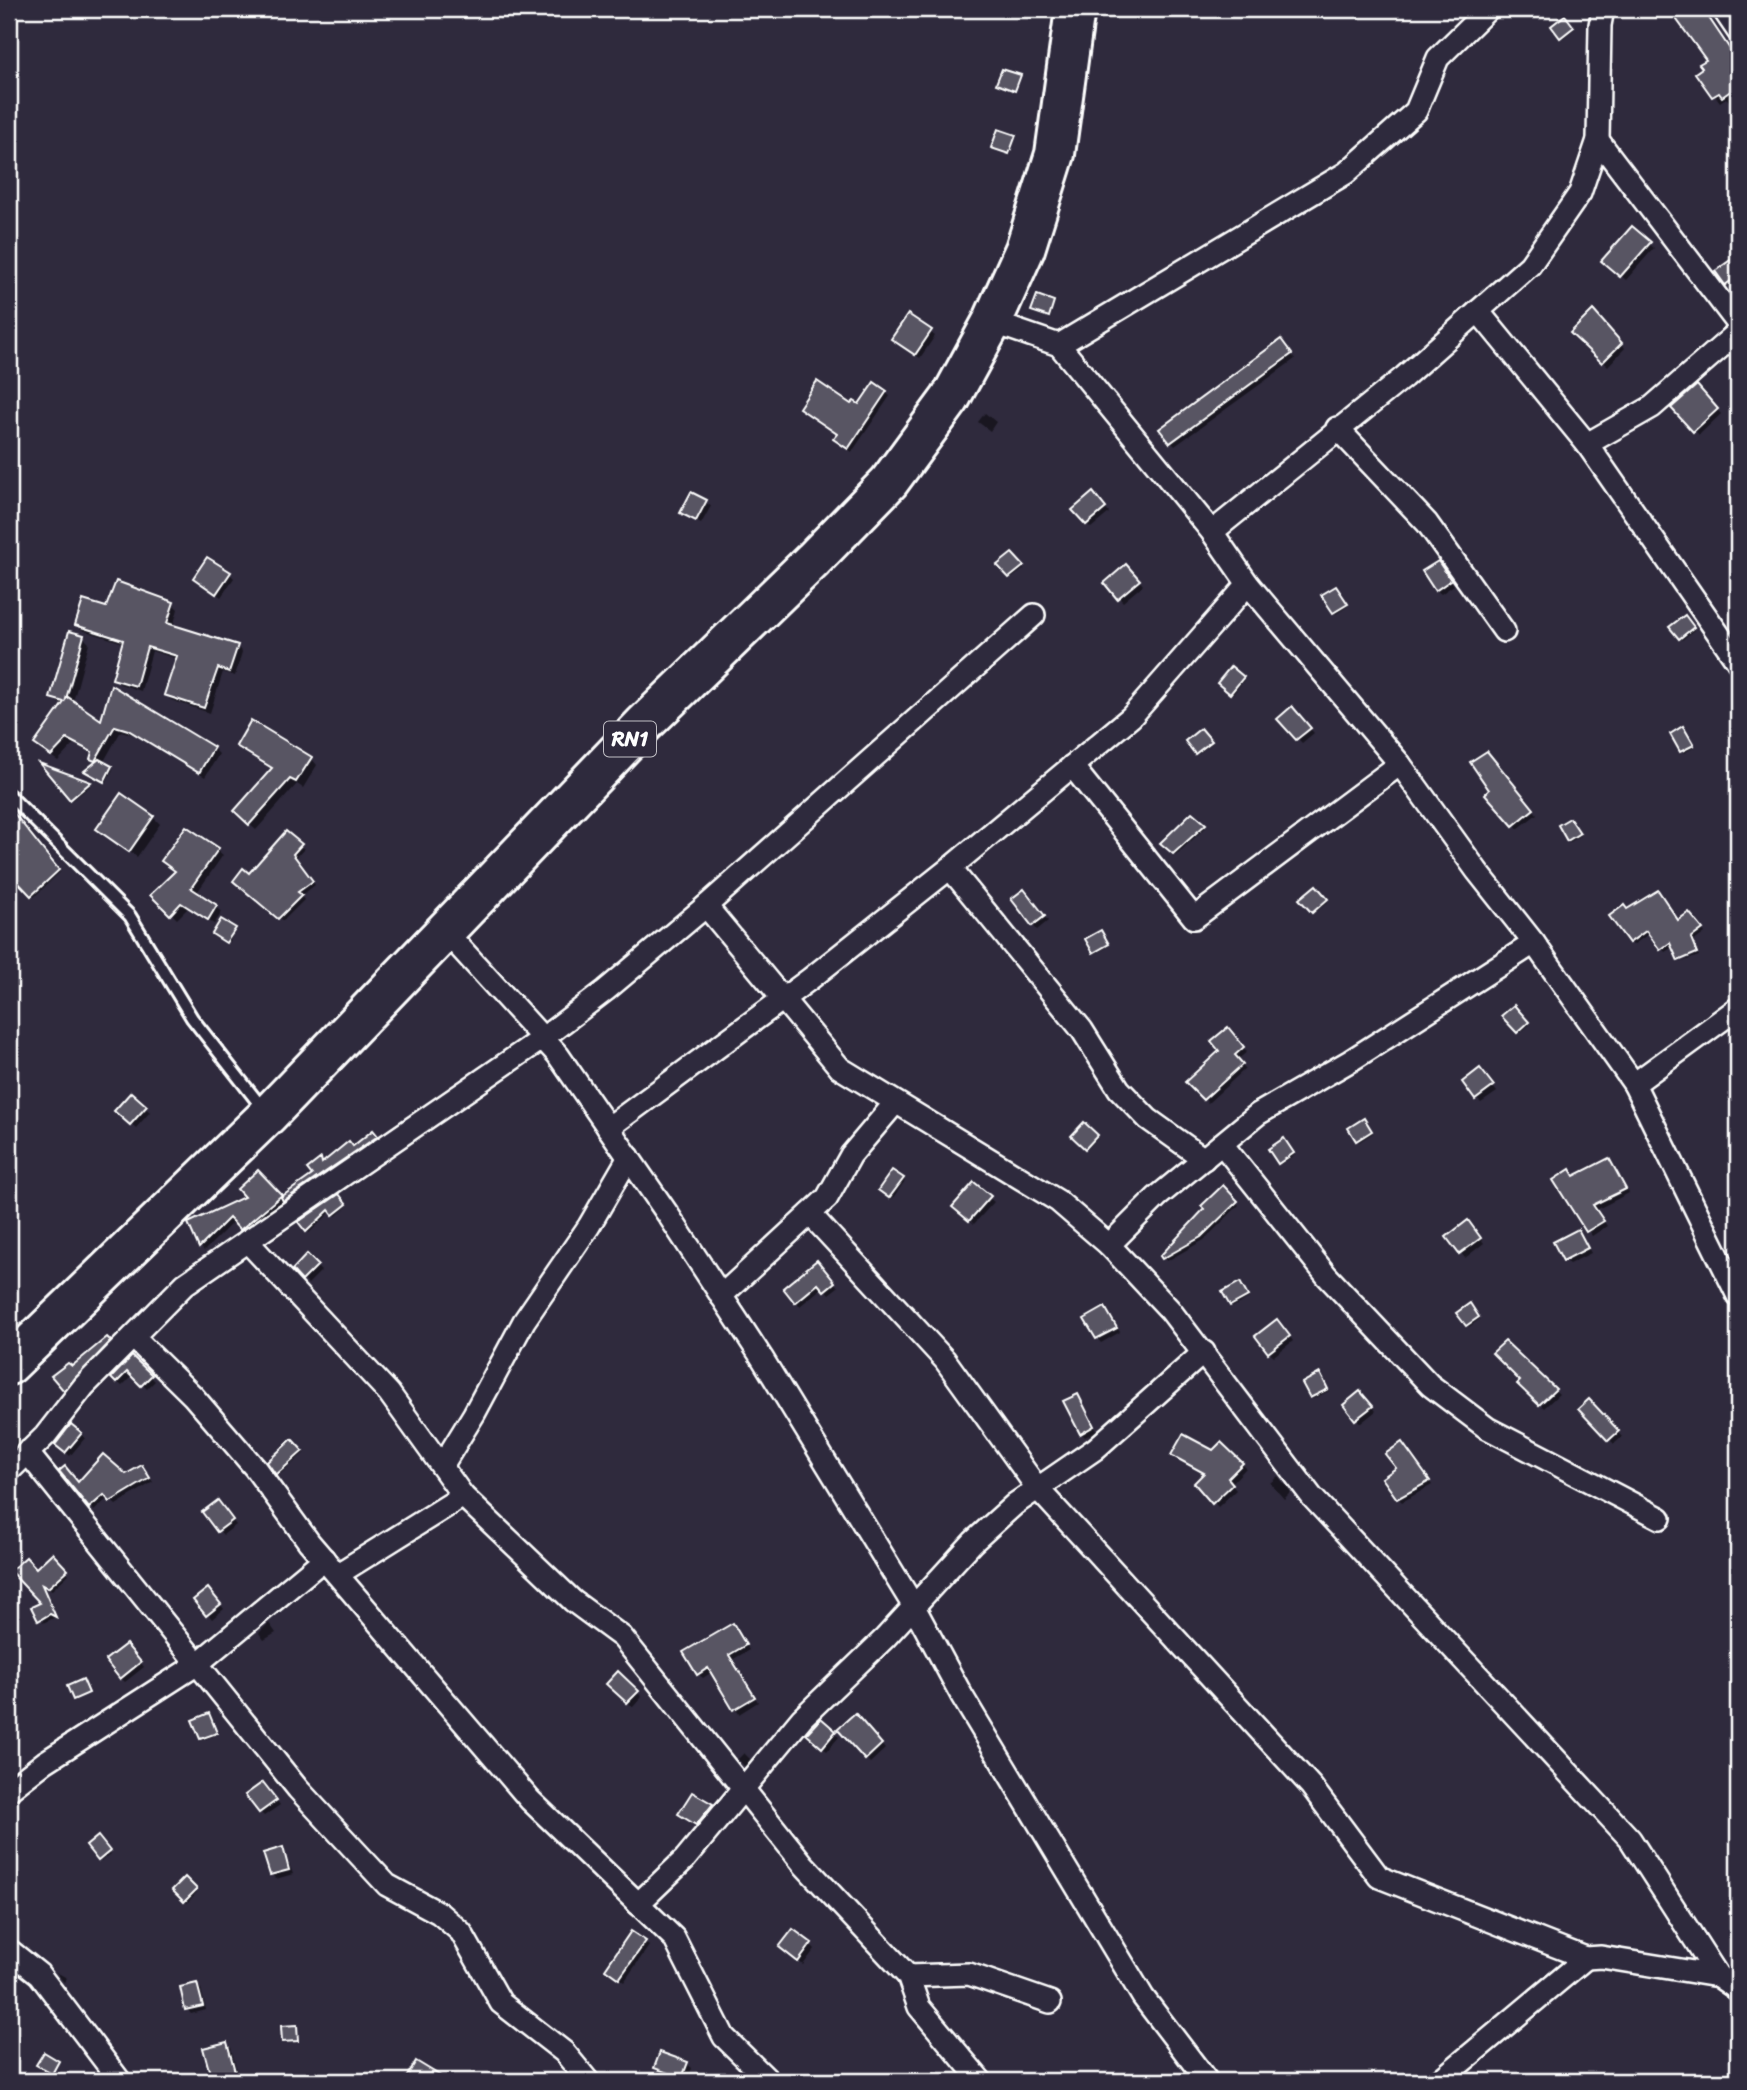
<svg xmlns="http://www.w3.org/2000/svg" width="1747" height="2090" font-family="Sriracha,sans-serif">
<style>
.shadow{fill:#0007}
.building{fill:#595564;stroke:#fff;stroke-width:2}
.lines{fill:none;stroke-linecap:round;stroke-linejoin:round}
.lane-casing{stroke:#fff;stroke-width:16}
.street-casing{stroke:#fff;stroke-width:26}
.highway-casing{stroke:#fff;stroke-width:44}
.lane{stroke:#2f2a3d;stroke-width:10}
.street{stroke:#2f2a3d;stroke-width:21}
.highway{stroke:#2f2a3d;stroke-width:38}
.labels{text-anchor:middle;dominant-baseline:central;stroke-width:5;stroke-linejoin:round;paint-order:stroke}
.shield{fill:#2f2a3d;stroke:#c1bfc5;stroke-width:2}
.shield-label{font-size:21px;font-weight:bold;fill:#fff}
</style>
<rect width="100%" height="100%" fill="#2f2a3d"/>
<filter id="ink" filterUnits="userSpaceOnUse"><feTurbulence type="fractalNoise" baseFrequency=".0143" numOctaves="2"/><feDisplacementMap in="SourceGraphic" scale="14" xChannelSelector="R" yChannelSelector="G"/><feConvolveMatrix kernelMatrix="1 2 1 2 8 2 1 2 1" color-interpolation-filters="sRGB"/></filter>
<g filter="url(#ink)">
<!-- shadow -->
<g class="shadow">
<polygon points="1680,9 1703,9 1738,61 1738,96 1730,102 1726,98 1720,102 1698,73 1708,60"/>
<polygon points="1565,17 1574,29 1563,38 1553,26"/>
<polygon points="1015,136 1010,155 993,148"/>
<polygon points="1649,244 1654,248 1626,280 1608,265"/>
<polygon points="1738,266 1738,282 1730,288 1717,271"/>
<polygon points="1054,302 1050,318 1033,311"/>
<polygon points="1593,312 1625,348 1608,366 1573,333"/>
<polygon points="908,316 935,336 920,358 898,343"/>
<polygon points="1285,346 1295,359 1175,446 1171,442"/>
<polygon points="874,384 890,396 852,452 839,443 839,435 852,407 859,406"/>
<polygon points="1697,388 1721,414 1699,435 1674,408"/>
<polygon points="985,413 996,422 990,431 978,422"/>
<polygon points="692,494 711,506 701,524 682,513"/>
<polygon points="1097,499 1109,513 1091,528 1087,524"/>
<polygon points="1012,555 1024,569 1012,578 1000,565"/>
<polygon points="1442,567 1454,585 1441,594 1436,590"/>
<polygon points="1131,571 1143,585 1123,602 1106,584"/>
<polygon points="230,574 234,578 221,597 195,578"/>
<polygon points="1338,589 1348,606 1336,614 1324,595"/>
<polygon points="173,604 178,609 173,627 237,647 242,652 235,676 223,672 210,713 171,700 166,695 178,659 152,651 141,691 120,684 114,678 124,643 82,630 77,624 107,609"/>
<polygon points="1684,618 1694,630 1682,640 1672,628"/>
<polygon points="83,637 89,643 73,702 102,723 112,688 213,748 219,754 205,777 135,735 121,731 103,763 113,769 106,782 88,772 96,763 92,759 93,754 74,744 58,761 42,750 64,706 52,698"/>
<polygon points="1231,669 1244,680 1233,694 1219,683"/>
<polygon points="1296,713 1314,733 1302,743 1279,719"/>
<polygon points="1201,730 1212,743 1198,754 1187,741"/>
<polygon points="1684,730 1694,747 1684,753 1672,734"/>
<polygon points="238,746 311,758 317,765 303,788 297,784 256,830 242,818 273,769"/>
<polygon points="1492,758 1537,814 1518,829 1491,790"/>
<polygon points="45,767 90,784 91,785 73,800"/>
<polygon points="9,811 30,832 60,872 34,897 13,877 9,881"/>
<polygon points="1192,814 1206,827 1176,855 1163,843"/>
<polygon points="153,817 160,824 137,857 99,829"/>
<polygon points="1572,822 1580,836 1570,842 1568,840"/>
<polygon points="286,833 304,849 295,859 315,885 301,896 304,900 283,921 239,884"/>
<polygon points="217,850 223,855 196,894 222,912 214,924 188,908 177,919 153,895 176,872 163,861"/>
<polygon points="1316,888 1328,902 1314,913 1302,899"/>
<polygon points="1658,892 1679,922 1693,917 1705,933 1693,942 1697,951 1679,959 1673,947 1665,952 1650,933 1633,945 1630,942 1627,911"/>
<polygon points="1028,896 1048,921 1037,930 1013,900"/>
<polygon points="235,929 229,943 216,935"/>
<polygon points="1102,933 1109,946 1096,953 1094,952"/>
<polygon points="1698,954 1699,956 1681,962"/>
<polygon points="9,1005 19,1028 9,1034"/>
<polygon points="1514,1007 1530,1024 1520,1033 1504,1016"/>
<polygon points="1232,1034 1247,1052 1237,1060 1245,1069 1208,1103 1188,1082 1221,1051"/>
<polygon points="1484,1075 1497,1092 1481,1103 1477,1099"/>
<polygon points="131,1095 150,1112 136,1128 117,1111"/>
<polygon points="1365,1122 1373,1133 1359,1142 1357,1140"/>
<polygon points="1084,1124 1098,1138 1087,1149 1073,1136"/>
<polygon points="373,1132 381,1140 289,1204 285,1200 246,1233 234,1221 204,1251 201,1247 190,1224 247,1198 258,1173 282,1198 314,1175 321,1160 324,1164 354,1148"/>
<polygon points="1287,1144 1295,1155 1281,1164 1279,1163"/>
<polygon points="1609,1160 1629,1193 1596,1210 1607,1226 1592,1236 1555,1181 1575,1178"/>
<polygon points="892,1172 905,1181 892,1199 880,1190"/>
<polygon points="974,1184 994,1202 974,1224 954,1206"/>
<polygon points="1222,1187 1239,1205 1204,1240 1167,1261 1162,1256"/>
<polygon points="339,1196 347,1206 336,1216 332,1211 309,1233 301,1222"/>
<polygon points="1472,1227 1484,1243 1465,1258 1448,1237"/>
<polygon points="1578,1231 1591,1253 1569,1264 1564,1260"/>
<polygon points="307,1257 321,1271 308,1284 294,1270"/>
<polygon points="821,1267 838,1287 829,1294 823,1287 800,1306 785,1289"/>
<polygon points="1241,1285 1249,1298 1233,1307 1224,1293"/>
<polygon points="1469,1306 1480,1319 1469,1327 1459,1313"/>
<polygon points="1105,1309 1120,1332 1101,1343 1097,1338"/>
<polygon points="1282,1326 1293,1341 1274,1356 1269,1352"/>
<polygon points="107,1339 112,1345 68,1392 54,1376 72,1368"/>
<polygon points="1505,1343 1559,1394 1544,1408 1519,1384 1522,1381"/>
<polygon points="132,1358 155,1381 147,1389 133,1375 122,1386 113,1378"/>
<polygon points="1322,1377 1329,1391 1313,1399 1311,1397"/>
<polygon points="1077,1396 1097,1431 1085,1437 1081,1433"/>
<polygon points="1365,1398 1376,1411 1361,1423 1356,1419"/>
<polygon points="1589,1402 1622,1437 1614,1444 1581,1409"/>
<polygon points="72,1426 85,1438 70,1456 57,1444"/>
<polygon points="9,1431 25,1446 9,1462"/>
<polygon points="292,1442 304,1453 279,1475 270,1463"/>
<polygon points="1405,1448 1432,1485 1402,1502 1398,1498 1398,1469"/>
<polygon points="1174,1455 1242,1464 1246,1468 1231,1484 1236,1490 1218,1507 1196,1483 1206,1474"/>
<polygon points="145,1471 153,1482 116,1505 108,1498 94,1511 78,1484"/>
<polygon points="1278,1476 1291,1492 1284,1499 1270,1483"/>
<polygon points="222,1507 236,1525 223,1535 204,1513"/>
<polygon points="52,1555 69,1574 52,1590 42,1585 56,1617 43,1623 36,1570"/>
<polygon points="212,1594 224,1609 212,1619 196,1600"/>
<polygon points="269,1623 276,1633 264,1640 259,1633"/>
<polygon points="737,1630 749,1650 732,1660 758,1702 739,1714 712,1672 703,1678 698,1674"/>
<polygon points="131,1650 144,1667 125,1682 121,1678"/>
<polygon points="9,1664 17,1672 9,1680"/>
<polygon points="618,1674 642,1697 633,1707 608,1684"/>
<polygon points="9,1708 16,1718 9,1724"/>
<polygon points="855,1716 885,1749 870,1763 839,1729"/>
<polygon points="210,1717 217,1734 203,1740 194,1721"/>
<polygon points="821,1721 839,1737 827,1751 813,1738"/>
<polygon points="744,1753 752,1761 746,1768 738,1759"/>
<polygon points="267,1788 280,1805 264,1816 260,1812"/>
<polygon points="692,1794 717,1810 702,1828 685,1818"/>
<polygon points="9,1822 19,1832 9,1844"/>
<polygon points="98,1838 111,1854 101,1861 88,1846"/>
<polygon points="283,1849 293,1874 276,1879 271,1874"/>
<polygon points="185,1880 197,1892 187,1903 174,1890"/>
<polygon points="645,1942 649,1946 624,1982 611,1973"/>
<polygon points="811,1945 815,1949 803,1965 786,1951"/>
<polygon points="56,1972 67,1978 64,1982 63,1981"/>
<polygon points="197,1985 201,1989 206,2010 191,2014 187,2009"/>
<polygon points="297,2027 299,2042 286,2043 284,2041"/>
<polygon points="226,2044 231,2048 239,2079 214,2081 205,2049"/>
<polygon points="687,2064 692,2068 687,2081 656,2067"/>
</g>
<!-- building -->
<g class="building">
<polygon points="1669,9 1703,9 1738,61 1738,86 1722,97 1719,93 1712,97 1695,73 1702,68 1699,64 1706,60"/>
<polygon points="1565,15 1574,27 1560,38 1551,26"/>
<polygon points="1002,69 1021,75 1015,91 996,84"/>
<polygon points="998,129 1016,135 1009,154 991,148"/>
<polygon points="1632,226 1651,242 1620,277 1601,261"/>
<polygon points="1732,259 1738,267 1738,276 1725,285 1715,271"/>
<polygon points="1037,295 1054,301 1049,317 1031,311"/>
<polygon points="1593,310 1622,343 1602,363 1570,333"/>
<polygon points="908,314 932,330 915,355 891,339"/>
<polygon points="1281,339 1292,354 1170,443 1159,429"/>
<polygon points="817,381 851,404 854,401 859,404 874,382 887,391 848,449 833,439 837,434 799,408"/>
<polygon points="1697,385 1718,409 1693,432 1671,408"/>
<polygon points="691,492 707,500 696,521 680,513"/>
<polygon points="1093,492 1106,508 1086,525 1072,510"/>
<polygon points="1012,553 1024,566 1009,578 997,565"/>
<polygon points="207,557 231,572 216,594 193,578"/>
<polygon points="1438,561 1451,580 1435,591 1422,571"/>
<polygon points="1126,564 1140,580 1117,599 1104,583"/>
<polygon points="116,581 174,602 167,623 238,645 229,672 218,668 204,708 164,695 177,656 147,647 136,686 112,679 123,640 75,625 83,600 106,607"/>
<polygon points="1336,586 1348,604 1333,613 1321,595"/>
<polygon points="1685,615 1694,627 1679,639 1669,627"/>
<polygon points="69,631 84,635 66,699 68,697 101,720 111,685 214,747 199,773 128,730 115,726 95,761 90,759 92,752 67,739 51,756 34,744 64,702 50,698"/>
<polygon points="1231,666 1244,677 1230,694 1217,683"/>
<polygon points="1292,706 1311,728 1296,740 1277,719"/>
<polygon points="251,720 312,757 296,782 290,779 249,825 234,811 272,768 236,746"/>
<polygon points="1683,726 1694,745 1680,752 1670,734"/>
<polygon points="1201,728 1212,741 1195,754 1185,741"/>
<polygon points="1487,751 1534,809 1513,826 1485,794 1489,790 1470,762"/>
<polygon points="99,759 112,766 104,782 84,771"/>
<polygon points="39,763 91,782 70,800"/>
<polygon points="121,793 154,816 129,852 96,829"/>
<polygon points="9,807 59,870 31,896 15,879 9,883 9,856 16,851 9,843"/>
<polygon points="1192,812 1206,824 1173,854 1160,843"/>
<polygon points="1570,818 1580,833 1567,841 1558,825"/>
<polygon points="186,826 219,848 191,888 217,905 208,920 181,903 170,915 150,895 175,871 161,861"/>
<polygon points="286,831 302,844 293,854 313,881 298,892 302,895 278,919 233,881 243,868 249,873"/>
<polygon points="1316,885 1328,899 1312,913 1299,899"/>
<polygon points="1024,889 1045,916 1032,926 1011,899"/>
<polygon points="1658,890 1678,920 1689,912 1703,929 1691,938 1697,953 1678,961 1670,943 1660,950 1646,931 1629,943 1609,916 1624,905 1627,909"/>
<polygon points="221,919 236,928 226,943 212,934"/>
<polygon points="1101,930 1109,944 1093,953 1085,939"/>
<polygon points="1514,1005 1529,1022 1517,1033 1501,1016"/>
<polygon points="1228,1027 1244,1047 1235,1055 1243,1064 1203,1100 1185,1082 1219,1051 1211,1041"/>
<polygon points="1480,1068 1494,1086 1475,1100 1462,1082"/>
<polygon points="131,1092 147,1106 130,1125 114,1111"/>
<polygon points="1364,1118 1372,1131 1356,1141 1348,1128"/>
<polygon points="1084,1122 1098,1135 1085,1149 1071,1136"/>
<polygon points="373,1130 378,1136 283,1201 281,1197 312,1175 307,1169 321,1158 322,1163 349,1141 353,1146"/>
<polygon points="1284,1138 1294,1153 1278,1164 1268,1149"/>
<polygon points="1609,1158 1626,1189 1593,1205 1604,1221 1586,1232 1553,1180 1570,1169 1574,1176"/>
<polygon points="258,1170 282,1195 240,1230 229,1218 199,1248 188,1223 244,1197 237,1189"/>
<polygon points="892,1170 904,1178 889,1198 878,1190"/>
<polygon points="974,1182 991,1196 969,1221 952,1207"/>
<polygon points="1223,1185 1238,1201 1201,1237 1162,1259 1160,1256 1204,1209 1201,1206"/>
<polygon points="339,1194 347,1204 333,1215 329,1210 306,1232 298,1222"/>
<polygon points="1468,1220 1481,1238 1459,1254 1446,1237"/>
<polygon points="1578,1229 1588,1248 1563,1261 1553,1242"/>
<polygon points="307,1254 318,1265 302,1281 292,1270"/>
<polygon points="817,1260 835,1282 824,1291 818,1284 795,1303 783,1288"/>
<polygon points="1240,1282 1248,1296 1230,1306 1222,1292"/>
<polygon points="1470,1303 1479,1317 1466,1326 1456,1313"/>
<polygon points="1105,1307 1117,1328 1096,1339 1084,1319"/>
<polygon points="1277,1319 1290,1336 1268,1353 1255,1336"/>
<polygon points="107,1337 111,1341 64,1391 51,1376 68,1363 72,1366"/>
<polygon points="1505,1341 1556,1389 1539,1405 1517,1384 1520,1381 1492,1353"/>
<polygon points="132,1356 152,1375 141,1386 127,1372 116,1383 111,1378"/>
<polygon points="1320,1373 1328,1389 1310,1398 1302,1383"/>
<polygon points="1360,1391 1373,1406 1355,1420 1343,1405"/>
<polygon points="1078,1394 1094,1426 1080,1434 1063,1401"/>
<polygon points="1589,1399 1619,1431 1608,1441 1578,1409"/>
<polygon points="71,1424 82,1433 65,1453 55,1445"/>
<polygon points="1183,1434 1213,1450 1221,1442 1243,1463 1228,1478 1233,1484 1212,1504 1194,1483 1204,1473 1171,1455"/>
<polygon points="292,1439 303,1451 276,1475 267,1462"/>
<polygon points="1402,1442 1430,1481 1397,1499 1382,1478 1396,1468 1385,1454"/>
<polygon points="103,1454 126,1474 142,1465 150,1478 110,1502 104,1495 89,1508 59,1471 65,1466 78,1482"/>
<polygon points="218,1500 233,1520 217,1532 202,1512"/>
<polygon points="52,1553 68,1570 48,1588 42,1585 56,1617 50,1614 38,1621 31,1607 40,1603 10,1571 26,1557 36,1568"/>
<polygon points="208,1588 221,1604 206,1616 193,1600"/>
<polygon points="733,1623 746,1645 729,1655 755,1697 733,1710 708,1668 697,1675 683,1652"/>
<polygon points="126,1644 141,1662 120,1679 105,1660"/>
<polygon points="618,1671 639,1691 627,1703 606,1684"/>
<polygon points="83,1679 89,1693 73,1700 67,1686"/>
<polygon points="209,1713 217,1733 200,1739 192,1720"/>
<polygon points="855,1713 882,1744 865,1760 837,1729"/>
<polygon points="821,1718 836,1731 822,1748 806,1734"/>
<polygon points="263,1782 277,1800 259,1813 245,1795"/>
<polygon points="692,1792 713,1804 696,1825 678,1814"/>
<polygon points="98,1836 110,1851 98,1861 86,1846"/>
<polygon points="283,1847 289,1870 270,1875 263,1853"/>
<polygon points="185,1877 197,1889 184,1902 172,1890"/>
<polygon points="793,1929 812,1943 798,1962 779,1947"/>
<polygon points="631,1931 646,1941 619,1979 605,1969"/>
<polygon points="197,1983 203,2006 185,2010 180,1987"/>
<polygon points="297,2025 298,2041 282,2042 281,2026"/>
<polygon points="227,2042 236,2075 212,2081 203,2048"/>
<polygon points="44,2052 59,2061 52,2074 36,2065"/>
<polygon points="660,2052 688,2062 682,2078 654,2068"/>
<polygon points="416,2061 449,2081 404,2081"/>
</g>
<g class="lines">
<defs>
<polyline id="lane" points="9,795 130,916 192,1018 264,1110"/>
<g id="street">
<polyline points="1723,9 1738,31"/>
<polyline points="1598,140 1738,324"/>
<polyline points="1478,311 1587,444 1738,662"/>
<polyline points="992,322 1059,345 1212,532 1248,584 1400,764 1477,871 1534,943 1634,1084 1738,1296"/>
<polyline points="1059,345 1346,173 1416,111 1438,58 1488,9"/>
<polyline points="1337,428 1427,523 1504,631"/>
<polyline points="1587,444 1652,407 1738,332"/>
<polyline points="1212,532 1404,377 1530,265 1580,193 1598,140 1600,25 1603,9"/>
<polyline points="1072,766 1194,918 1400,764"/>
<polyline points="950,868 1082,1030 1119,1089 1148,1119 1204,1159"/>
<polyline points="706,906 840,1068 1058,1201 1109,1245 1170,1310 1312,1497 1630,1839 1718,1976"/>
<polyline points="445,931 558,1055 669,1216 762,1358 913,1605 962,1696 1143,1997 1207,2081"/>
<polyline points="1634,1084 1738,1008"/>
<polyline points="608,1128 810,979 950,868 1131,717 1248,584"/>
<polyline points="1222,1144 1327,1276 1430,1385 1487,1428 1660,1518"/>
<polyline points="810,1214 945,1360 1038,1489 1311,1786 1379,1877 1586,1958 1601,1957 1718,1976 1738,1990"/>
<polyline points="247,1241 389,1393 463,1496 573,1601 622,1637 804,1865 908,1976 919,2007 981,2081"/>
<polyline points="1109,1245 1157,1197 1258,1114 1350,1061 1534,943"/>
<polyline points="721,1296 827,1198 851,1155 895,1103"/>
<polyline points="133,1337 193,1396 255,1468 309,1542 530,1800 674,1938 724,2037 769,2081"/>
<polyline points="27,1452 298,1789 387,1885 439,1913 461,1932 501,2003 564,2052 588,2081"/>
<polyline points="442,1466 474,1414 524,1321 589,1226 629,1157"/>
<polyline points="9,1471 45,1436 84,1386 185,1284 543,1038 606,990 706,906 1034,615"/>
<polyline points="338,1574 463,1496"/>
<polyline points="9,1790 45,1762 196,1665 324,1559"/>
<polyline points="638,1904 685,1859 802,1718 885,1638 973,1542 1015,1504 1095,1449 1204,1352"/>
<polyline points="9,1950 39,1974 120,2081"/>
<polyline points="908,1976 969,1974 1050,2002"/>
<polyline points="1439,2081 1586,1958"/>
</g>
<polyline id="highway" points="9,1365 268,1115 644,724 813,560 889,482 950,399 992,322 1025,249 1055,154 1075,9"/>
</defs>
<!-- lane casing -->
<use href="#lane" class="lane-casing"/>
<!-- street casing -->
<use href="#street" class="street-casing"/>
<!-- highway casing -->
<use href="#highway" class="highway-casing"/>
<!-- lane -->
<use href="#lane" class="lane"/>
<!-- street -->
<use href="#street" class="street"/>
<!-- highway -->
<use href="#highway" class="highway"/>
</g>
</g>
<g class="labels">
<!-- shield labels -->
<rect class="shield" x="604" y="721.5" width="52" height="35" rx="5"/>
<g class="shield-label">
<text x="630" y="739">RN1</text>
</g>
</g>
<!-- margin -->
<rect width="1747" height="2090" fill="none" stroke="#2f2a3d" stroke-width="35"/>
<rect x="18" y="18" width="1712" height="2055" fill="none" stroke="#fff" stroke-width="2.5" filter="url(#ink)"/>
</svg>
